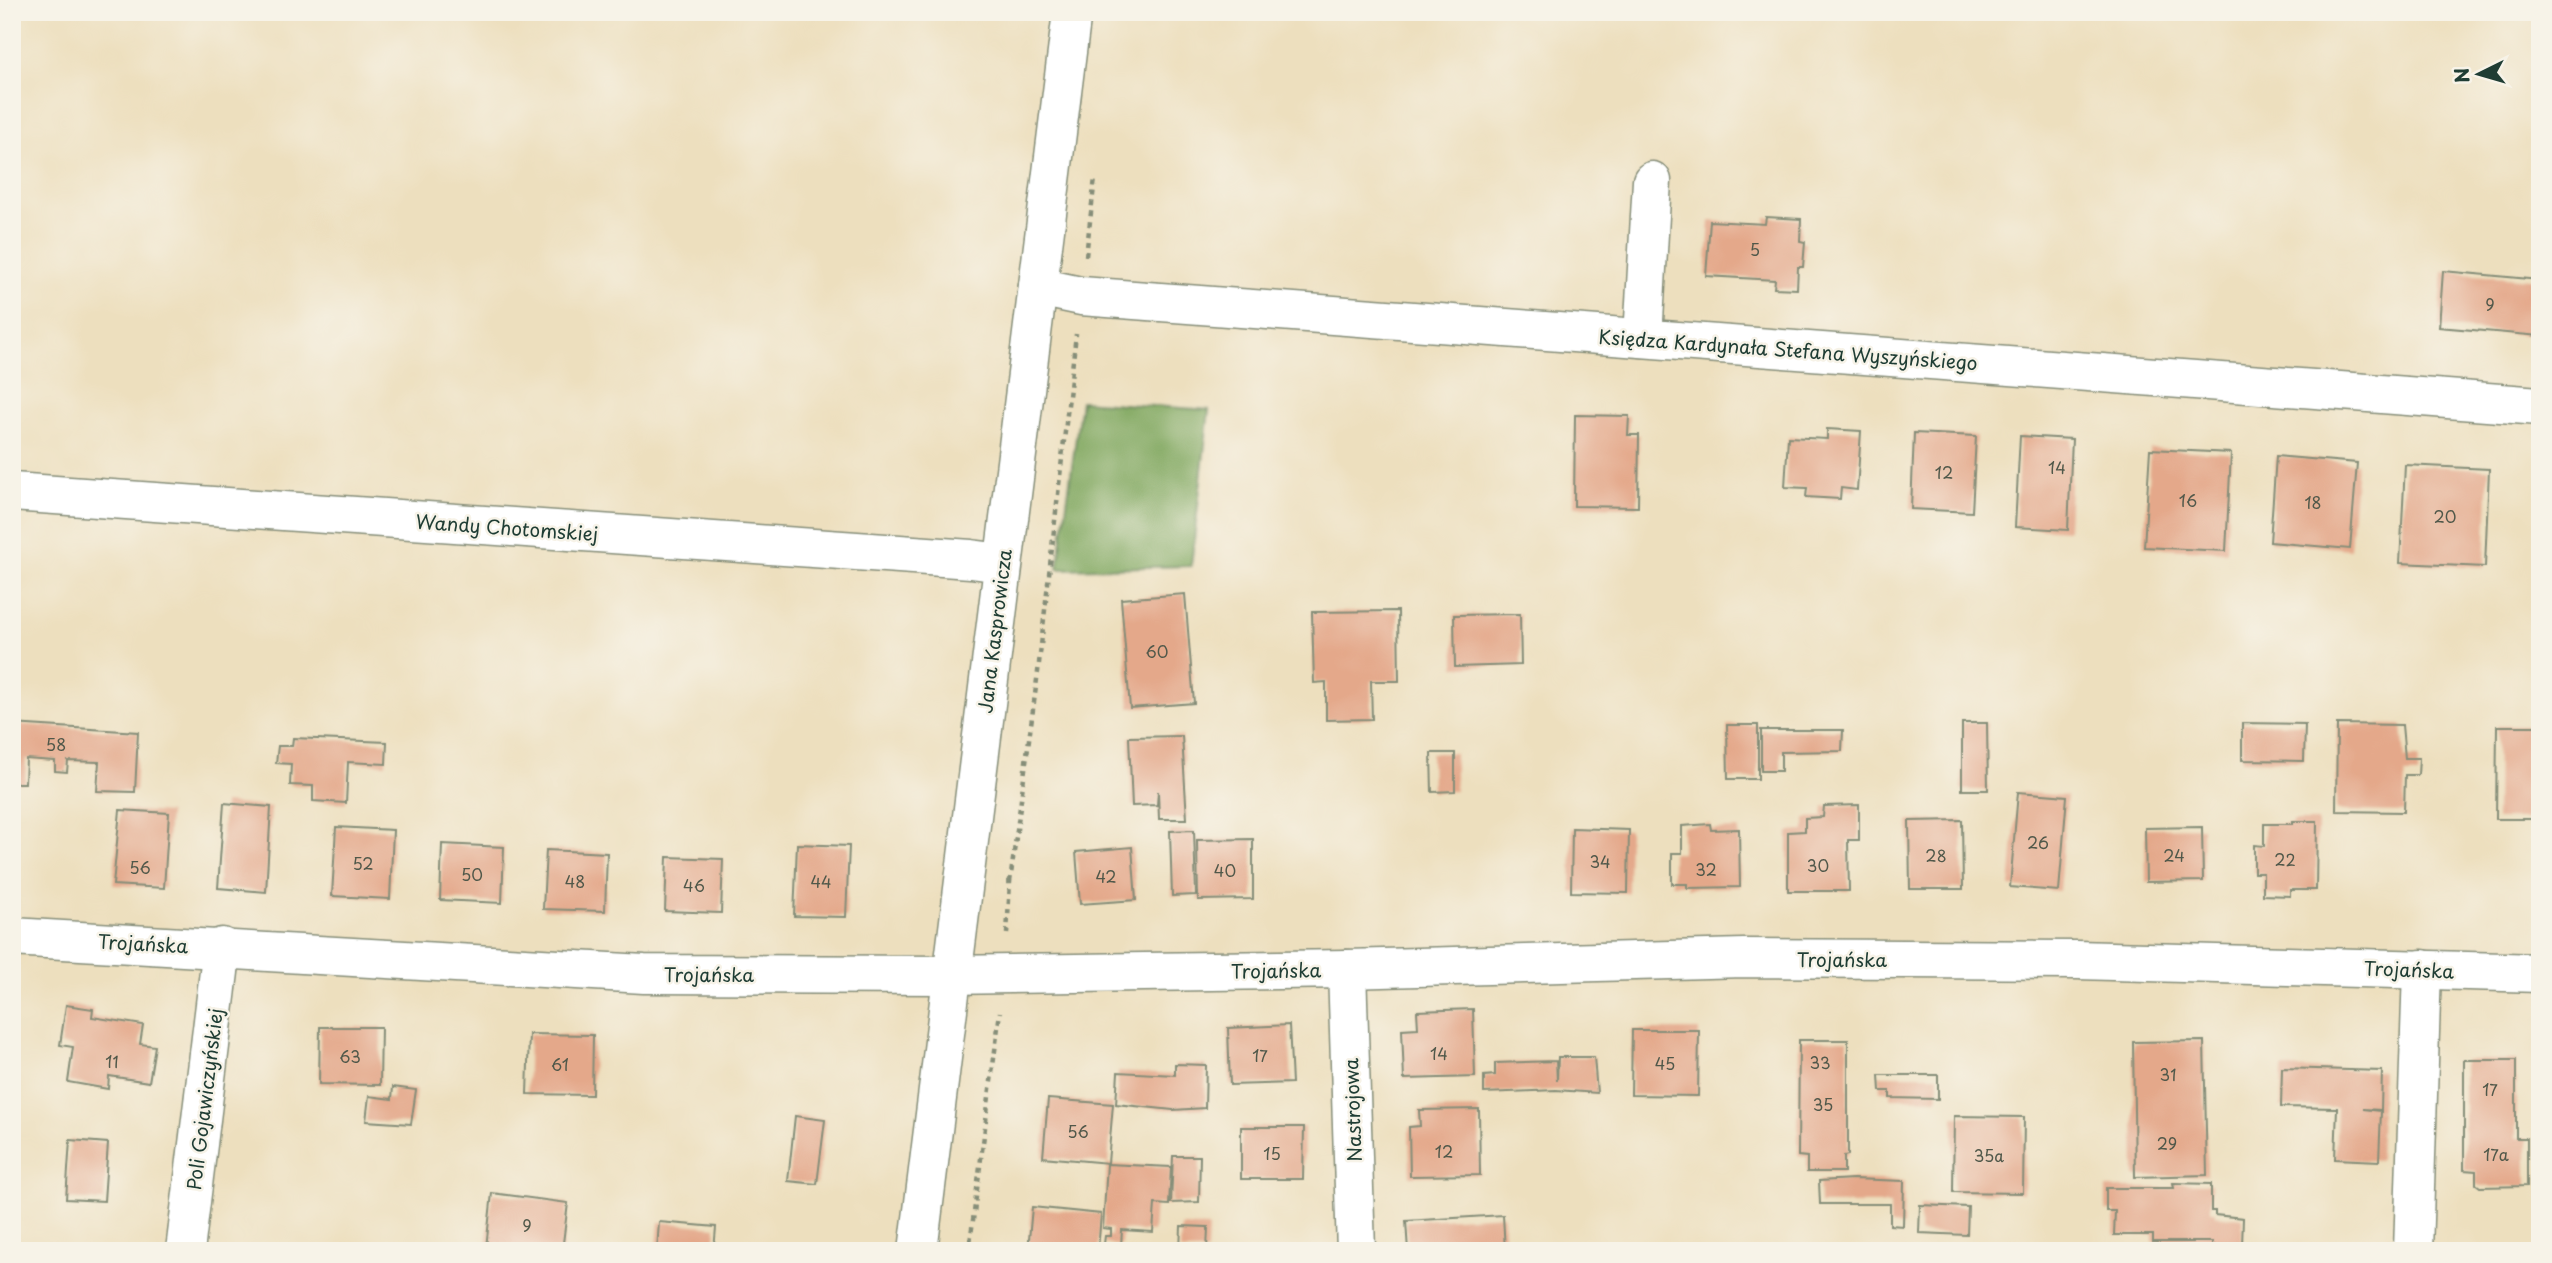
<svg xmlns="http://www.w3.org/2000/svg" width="2552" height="1263" font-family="'Playpen Sans',sans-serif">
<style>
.forest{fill:#80a75e;stroke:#507249;stroke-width:2}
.building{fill:#e4a88a}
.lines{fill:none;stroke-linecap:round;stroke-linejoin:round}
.minor-casing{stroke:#868e79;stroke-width:41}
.path{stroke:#868e79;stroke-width:4.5;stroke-dasharray:5 5;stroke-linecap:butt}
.minor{stroke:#fff;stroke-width:38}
.labels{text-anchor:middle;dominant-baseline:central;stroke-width:5;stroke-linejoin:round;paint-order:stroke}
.number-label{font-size:16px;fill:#50584a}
.street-label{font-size:19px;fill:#1f3d34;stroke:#f7f3e8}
</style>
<rect width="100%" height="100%" fill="#f7f3e8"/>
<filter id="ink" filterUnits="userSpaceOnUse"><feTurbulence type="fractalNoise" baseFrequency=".0143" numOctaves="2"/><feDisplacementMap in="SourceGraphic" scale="14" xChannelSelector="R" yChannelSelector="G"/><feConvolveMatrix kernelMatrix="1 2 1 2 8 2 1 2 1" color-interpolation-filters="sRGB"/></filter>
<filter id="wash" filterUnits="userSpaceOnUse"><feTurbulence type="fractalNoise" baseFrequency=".00686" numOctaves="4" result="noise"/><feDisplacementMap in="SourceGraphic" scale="28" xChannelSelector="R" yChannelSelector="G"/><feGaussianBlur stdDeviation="1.57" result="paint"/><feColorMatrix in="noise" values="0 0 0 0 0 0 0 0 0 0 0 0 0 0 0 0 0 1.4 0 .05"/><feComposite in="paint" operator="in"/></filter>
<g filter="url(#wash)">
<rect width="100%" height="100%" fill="#eddfbe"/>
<!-- forest -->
<polygon class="forest" points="1081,401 1209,410 1191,566 1058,569"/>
<g id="blocks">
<!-- building -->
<g class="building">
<polygon points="1766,217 1801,219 1800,241 1805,242 1803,267 1798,267 1797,289 1774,288 1775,280 1706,276 1710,221 1765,224"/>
<polygon points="2443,271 2540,280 2540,336 2439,327"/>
<polygon points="1575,415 1629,416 1628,435 1639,435 1638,507 1574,506"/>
<polygon points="1827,429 1861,431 1857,490 1841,488 1840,499 1806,497 1807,488 1785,487 1788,437 1827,439"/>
<polygon points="1914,433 1976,436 1972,512 1911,509"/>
<polygon points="2020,436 2072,439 2068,530 2015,527"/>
<polygon points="2150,449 2231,453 2226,551 2144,547"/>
<polygon points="2276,456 2357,463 2350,549 2270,542"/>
<polygon points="2405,465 2489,469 2485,567 2400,563"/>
<polygon points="2538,495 2540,496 2540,531 2535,531"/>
<polygon points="1185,594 1194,703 1130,708 1121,599"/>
<polygon points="1398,611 1399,681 1371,681 1372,719 1326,720 1326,682 1314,683 1312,612"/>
<polygon points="1520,614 1521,665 1455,667 1454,615"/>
<polygon points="1962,723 1987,723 1988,790 1962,790"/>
<polygon points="2242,723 2305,724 2304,761 2242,760"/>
<polygon points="12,724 138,732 135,792 97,791 99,762 68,761 67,772 55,771 55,761 26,759 25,783 12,783"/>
<polygon points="2337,724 2402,725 2405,758 2419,758 2418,775 2405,775 2404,812 2336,811"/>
<polygon points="1727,725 1758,725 1758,779 1728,779"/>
<polygon points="2497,726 2540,726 2539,819 2496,819"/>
<polygon points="1761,730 1843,730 1842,751 1781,752 1781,771 1761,771"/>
<polygon points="1182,736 1187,819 1159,819 1158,791 1157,805 1132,806 1129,737"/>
<polygon points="293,738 387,742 386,764 348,762 346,803 313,801 313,786 290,785 291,764 276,763 278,746 292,746"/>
<polygon points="1431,753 1455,753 1455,791 1432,792"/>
<polygon points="2018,792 2067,796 2059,891 2010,887"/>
<polygon points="224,803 271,807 266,892 218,888"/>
<polygon points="1859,805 1859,840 1848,840 1849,891 1788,891 1788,832 1805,831 1805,818 1823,817 1824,806"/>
<polygon points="120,810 169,813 164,888 113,885"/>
<polygon points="1962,820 1963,889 1910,889 1909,821"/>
<polygon points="2292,821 2317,821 2316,890 2290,890 2290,896 2263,895 2263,873 2254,873 2254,845 2264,846 2264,824 2292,824"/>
<polygon points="1710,824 1711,830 1739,829 1740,887 1687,888 1687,884 1672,884 1672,853 1682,853 1682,826"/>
<polygon points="336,827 393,830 390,899 332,896"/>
<polygon points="2202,827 2203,881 2146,882 2145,828"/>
<polygon points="1572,828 1629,830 1628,893 1571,892"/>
<polygon points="1194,830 1196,895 1172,896 1170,831"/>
<polygon points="1253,839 1253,899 1198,900 1197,840"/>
<polygon points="442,844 504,847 502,903 440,900"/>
<polygon points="797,844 849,846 846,917 794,916"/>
<polygon points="1132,847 1136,900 1080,904 1076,852"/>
<polygon points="546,850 607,853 605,911 543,909"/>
<polygon points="667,857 723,859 721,913 665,911"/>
<polygon points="66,1005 93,1009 92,1017 143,1025 140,1044 155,1046 149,1082 109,1076 108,1089 68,1082 73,1047 60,1045"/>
<polygon points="1473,1009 1475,1077 1404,1079 1402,1029 1418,1028 1417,1011"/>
<polygon points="1289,1025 1292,1083 1230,1085 1228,1028"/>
<polygon points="320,1027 381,1027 380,1085 319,1084"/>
<polygon points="1632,1030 1699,1030 1698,1096 1631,1095"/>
<polygon points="529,1034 593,1035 592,1095 527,1094"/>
<polygon points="1799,1040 1848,1040 1848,1155 1844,1156 1844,1172 1807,1172 1807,1157 1798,1156"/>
<polygon points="2204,1041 2207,1175 2135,1177 2133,1042"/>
<polygon points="1558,1057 1594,1057 1597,1093 1556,1090 1484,1093 1484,1076 1495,1075 1495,1063 1556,1061 1557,1081"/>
<polygon points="2464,1060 2516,1060 2516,1138 2527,1138 2527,1186 2480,1187 2476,1184 2476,1171 2464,1170"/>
<polygon points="1175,1064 1206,1065 1205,1108 1173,1110 1116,1104 1118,1072 1175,1075"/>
<polygon points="2282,1068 2382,1071 2381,1110 2363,1109 2381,1111 2379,1161 2335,1159 2337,1108 2281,1107"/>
<polygon points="1879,1075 1938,1075 1938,1099 1890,1098 1890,1091 1880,1091"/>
<polygon points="393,1087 416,1090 411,1124 366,1121 369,1096 392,1099"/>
<polygon points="1048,1099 1113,1104 1108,1163 1043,1157"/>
<polygon points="1479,1109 1480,1175 1410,1176 1409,1127 1420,1126 1419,1110"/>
<polygon points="795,1116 825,1120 817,1184 788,1181"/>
<polygon points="1954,1116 2024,1117 2023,1193 1953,1192"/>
<polygon points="1241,1127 1304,1127 1303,1179 1241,1179"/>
<polygon points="70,1140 108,1143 104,1201 66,1199"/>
<polygon points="1173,1156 1200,1156 1199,1202 1171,1203"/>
<polygon points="1107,1164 1171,1167 1169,1205 1155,1204 1153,1232 1122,1230 1121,1246 1104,1244 1105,1236 1111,1236 1111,1229 1103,1228"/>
<polygon points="1853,1179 1904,1181 1903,1226 1890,1225 1890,1204 1820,1204 1819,1181"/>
<polygon points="2173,1183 2211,1184 2211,1211 2215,1211 2215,1215 2243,1218 2242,1246 2212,1246 2212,1242 2153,1242 2153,1235 2114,1235 2115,1211 2106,1211 2106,1188 2174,1188"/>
<polygon points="492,1193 568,1203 562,1251 510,1251 486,1248"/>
<polygon points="1920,1205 1968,1207 1967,1235 1919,1233"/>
<polygon points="1032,1207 1101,1214 1098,1251 1028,1251"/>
<polygon points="1503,1215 1505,1251 1408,1251 1406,1221"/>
<polygon points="659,1222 716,1227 714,1251 657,1251"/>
<polygon points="1181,1226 1208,1227 1207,1251 1180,1251"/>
<polygon points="46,1244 80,1249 80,1251 45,1251"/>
<rect x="1968" y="1244" width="31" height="7"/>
</g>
</g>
</g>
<g filter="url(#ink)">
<use href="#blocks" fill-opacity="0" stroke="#868e79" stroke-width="2"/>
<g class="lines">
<defs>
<g id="minor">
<polyline points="1038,287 1081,296 2540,406"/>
<polyline points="1643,338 1652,181"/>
<polyline points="12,492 971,559 1002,563"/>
<polyline points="12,937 644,974 950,975 1347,969 1744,958 2077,960 2540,973"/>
<polyline points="1347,969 1356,1251"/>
<polyline points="185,1251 222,947"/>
<polyline points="918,1251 1072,12"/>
<polyline points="2413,1251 2422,969"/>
</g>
</defs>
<!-- minor casing -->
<use href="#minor" class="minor-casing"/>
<!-- path -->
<g class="path">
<polyline points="1086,256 1095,178"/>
<polyline points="1010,882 1038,672 1076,334"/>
<polyline points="1007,934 1010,882 1007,882"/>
<polyline points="969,1251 1000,1012"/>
</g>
<!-- minor -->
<use href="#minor" class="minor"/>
</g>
</g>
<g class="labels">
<!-- number labels -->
<g class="number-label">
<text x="1755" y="249">5</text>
<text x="2490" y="304">9</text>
<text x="2057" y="467">14</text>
<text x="1944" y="472">12</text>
<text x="2188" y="500">16</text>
<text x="2313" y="502">18</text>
<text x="2445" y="516">20</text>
<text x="1157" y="651">60</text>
<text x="56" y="744">58</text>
<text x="2038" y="842">26</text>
<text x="1936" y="855">28</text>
<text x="2174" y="855">24</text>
<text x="2285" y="859">22</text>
<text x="1600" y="861">34</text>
<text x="363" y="863">52</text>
<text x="1818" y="865">30</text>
<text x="140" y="867">56</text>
<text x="1706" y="869">32</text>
<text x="1225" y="870">40</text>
<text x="472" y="874">50</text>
<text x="1106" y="876">42</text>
<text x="575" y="881">48</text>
<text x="821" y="881">44</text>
<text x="694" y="885">46</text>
<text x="1439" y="1053">14</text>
<text x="1260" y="1055">17</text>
<text x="350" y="1056">63</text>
<text x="112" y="1061">11</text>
<text x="1820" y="1062">33</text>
<text x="1665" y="1063">45</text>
<text x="560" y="1064">61</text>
<text x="2168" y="1074">31</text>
<text x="2490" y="1089">17</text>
<text x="1823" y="1104">35</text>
<text x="1078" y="1131">56</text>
<text x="2167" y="1143">29</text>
<text x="1444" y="1151">12</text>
<text x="1272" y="1153">15</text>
<text x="2496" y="1154">17a</text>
<text x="1989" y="1155">35a</text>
<text x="527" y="1225">9</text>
</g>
<!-- street labels -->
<g class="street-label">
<text transform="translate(1788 349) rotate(4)">Księdza Kardynała Stefana Wyszyńskiego</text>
<text transform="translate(507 527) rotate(4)">Wandy Chotomskiej</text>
<text transform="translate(994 631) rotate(-83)">Jana Kasprowicza</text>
<text transform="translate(143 943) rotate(3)">Trojańska</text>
<text x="1842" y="959">Trojańska</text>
<text transform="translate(2409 969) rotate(2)">Trojańska</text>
<text transform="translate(1276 970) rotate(-1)">Trojańska</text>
<text x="709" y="974">Trojańska</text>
<text transform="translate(204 1099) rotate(-83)">Poli Gojawiczyńskiej</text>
<text transform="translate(1352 1110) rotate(-92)">Nastrojowa</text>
</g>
</g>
<!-- margin -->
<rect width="2552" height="1263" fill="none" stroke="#f7f3e8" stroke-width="42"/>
<!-- north arrow -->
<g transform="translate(2479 74) rotate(265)" stroke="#f7f3e8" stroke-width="5" paint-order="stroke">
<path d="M0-5L12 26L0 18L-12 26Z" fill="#1f3d34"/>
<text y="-10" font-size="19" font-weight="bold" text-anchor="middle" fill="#1f3d34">N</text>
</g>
</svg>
